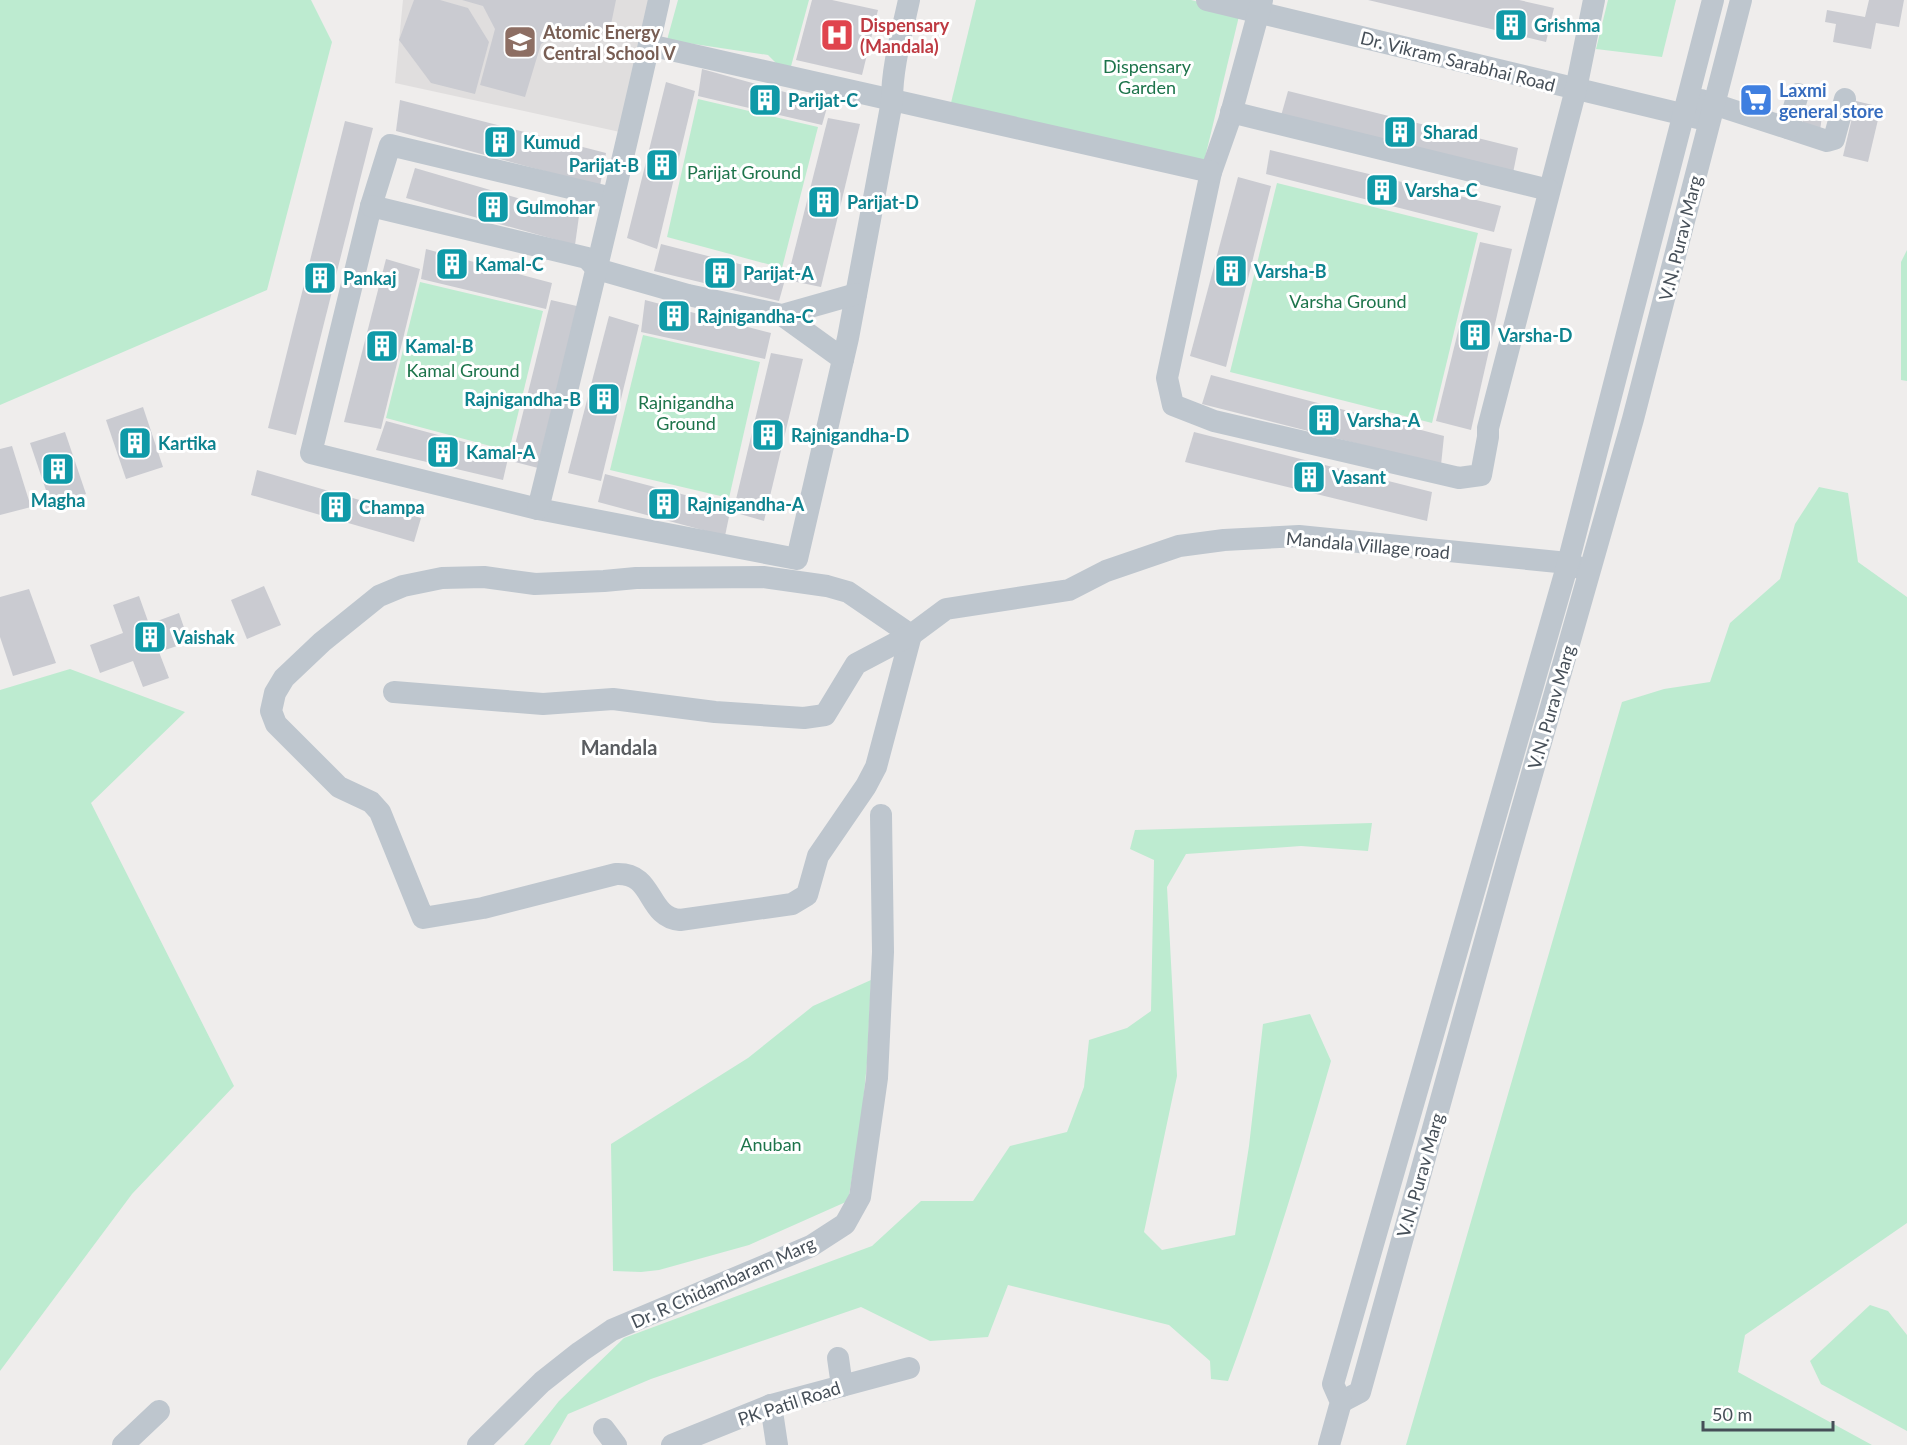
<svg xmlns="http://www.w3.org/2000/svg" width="1907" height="1445" font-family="Lato,sans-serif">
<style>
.education{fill:#e0dede}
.green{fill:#bdebd0}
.building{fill:#cacbd1}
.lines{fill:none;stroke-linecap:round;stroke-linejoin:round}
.minor{stroke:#bec6ce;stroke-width:22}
.labels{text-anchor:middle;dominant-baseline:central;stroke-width:6;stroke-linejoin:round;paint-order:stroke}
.health-label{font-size:18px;font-weight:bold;fill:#be3a42;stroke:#fff;text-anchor:start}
.culture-label{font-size:18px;font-weight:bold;fill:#0d838f;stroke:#fff;text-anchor:start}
.education-label{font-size:18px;font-weight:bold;fill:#785e54;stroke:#fff;text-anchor:start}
.street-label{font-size:18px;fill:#464f58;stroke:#fff}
.park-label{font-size:18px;fill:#1d744b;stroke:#fff}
.shop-label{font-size:18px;font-weight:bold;fill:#366cbe;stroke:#fff;text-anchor:start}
.neighbourhood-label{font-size:20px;font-weight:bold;fill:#5a5d61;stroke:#fff}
</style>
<rect width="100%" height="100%" fill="#efedec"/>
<!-- education -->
<polygon class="education" points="403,0 650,0 620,132 395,83"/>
<!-- green -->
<g class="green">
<polygon points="0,0 311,0 332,42 267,290 0,405"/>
<polygon points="678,0 809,0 790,70 780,67 768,55 667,40"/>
<polygon points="976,0 1191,0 1240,12 1203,166 949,111"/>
<polygon points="1608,0 1676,0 1662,57 1596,49"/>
<polygon points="698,99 818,127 782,268 667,237"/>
<polygon points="1277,183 1478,233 1432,423 1230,372"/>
<polygon points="1907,250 1907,381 1901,380 1901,262"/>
<polygon points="420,282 543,311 509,451 386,418"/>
<polygon points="643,335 760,362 729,498 610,470"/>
<polygon points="1819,487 1848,493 1858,562 1907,597 1907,1223 1745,1335 1738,1372 1872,1445 1406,1445 1622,702 1664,689 1710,682 1730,623 1780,579 1795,524"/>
<polygon points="70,669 185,712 91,803 234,1086 132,1194 0,1371 0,690"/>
<path d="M 1372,823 L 1368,851 L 1301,846 L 1186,854 L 1167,887 L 1177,1076 L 1144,1232 L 1162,1250 L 1235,1235 L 1249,1146 L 1263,1024 L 1310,1014 L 1331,1061 C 1300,1169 1267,1276 1228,1381 L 1211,1379 L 1210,1361 L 1169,1325 L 1008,1285 L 988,1337 L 930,1341 L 861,1307 L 651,1379 L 568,1414 L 550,1445 L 524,1445 L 559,1401 L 624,1338 L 872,1246 L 921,1201 L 973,1201 L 1010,1146 L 1067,1132 L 1084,1087 L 1089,1040 L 1127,1028 L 1151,1011 L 1154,860 L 1130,849 L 1135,830 Z"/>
<polygon points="871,980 867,1063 861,1124 848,1201 749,1245 659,1270 641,1272 613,1271 611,1144 748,1058 813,1006"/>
<polygon points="1870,1305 1888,1311 1907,1335 1907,1431 1821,1384 1810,1361"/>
</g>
<!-- building -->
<g class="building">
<polygon points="414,0 440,0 468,8 489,42 475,94 431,83 399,40"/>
<polygon points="462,0 616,0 609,34 569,26 541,44 525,97 480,85 495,29 483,6"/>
<polygon points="812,0 832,0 878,10 862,75 796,60"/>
<polygon points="1368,0 1519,0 1554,8 1546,42"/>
<polygon points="1869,0 1904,0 1899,27 1876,23 1871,49 1833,42 1836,24 1825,22 1827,10 1865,17"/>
<polygon points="702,69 828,104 822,125 698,96"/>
<polygon points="666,82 695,91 657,249 627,238"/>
<polygon points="1288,91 1518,148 1513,173 1281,116"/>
<polygon points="400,100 606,153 600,186 396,131"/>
<polygon points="1856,101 1881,107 1868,162 1843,156"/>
<polygon points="1805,106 1823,108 1820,131 1802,129"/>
<polygon points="828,118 860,124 821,287 787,280"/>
<polygon points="345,121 373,128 296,435 268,428"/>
<polygon points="1270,150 1501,206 1494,232 1266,174"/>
<polygon points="415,168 579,216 575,245 406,198"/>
<polygon points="1238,177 1271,186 1226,367 1190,356"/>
<polygon points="1480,242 1512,249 1471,430 1436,421"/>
<polygon points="661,244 786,276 779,301 654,271"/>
<polygon points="426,249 552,283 546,309 421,279"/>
<polygon points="386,259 420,269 381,429 344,422"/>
<polygon points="551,300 581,307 542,469 511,461"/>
<polygon points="645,300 771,333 765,359 641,332"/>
<polygon points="609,316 639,325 601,481 568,473"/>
<polygon points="771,353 803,359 764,521 733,512"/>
<polygon points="1211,375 1444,436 1441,465 1202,404"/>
<polygon points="143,407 163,467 126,479 106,420"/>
<polygon points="386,421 509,454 503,480 376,450"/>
<polygon points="65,432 86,494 51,505 30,443"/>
<polygon points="1194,432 1432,492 1427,521 1185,462"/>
<polygon points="12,446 31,507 0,515 0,449"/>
<polygon points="257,470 421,518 414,542 251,495"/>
<polygon points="605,474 731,507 725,536 598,502"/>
<polygon points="264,586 281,625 247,639 231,600"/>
<polygon points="29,589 56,663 13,676 0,637 0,597"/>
<polygon points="139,596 149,624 179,613 189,642 159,652 169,678 143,687 133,661 100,673 90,645 123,633 113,605"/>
</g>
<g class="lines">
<!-- minor -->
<g class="minor">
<polyline points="1207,0 1698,118"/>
<polyline points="1262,0 1229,121 1211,172 1167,378 1173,405 1214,421 1459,478 1481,475 1488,437 1488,428 1576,89 1594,0"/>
<polyline points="649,45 1211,172"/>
<polyline points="1701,100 1827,141 1834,139 1845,99"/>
<polyline points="1231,112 1549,190"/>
<polyline points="1788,128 1798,94"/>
<path d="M 612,198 L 390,145 L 371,206 L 311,453 L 538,509 L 797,559 L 848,338 L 892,101 C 892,66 902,33 909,0"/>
<polyline points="371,206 587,258 597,269 688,295 782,315 856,294"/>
<polyline points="782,315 843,359"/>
<path d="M 538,509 C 580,339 621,170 659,0"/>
<path d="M 484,577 L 535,584 L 604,581 L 636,578 L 763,577 L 827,586 L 848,592 L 911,635 L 876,767 L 866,786 L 818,856 L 807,895 L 792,904 L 680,920 C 646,917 655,872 616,874 L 483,908 L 423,918 L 380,812 L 371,802 L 339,787 L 276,724 L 271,711 L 275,693 L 284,678 L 322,642 L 379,596 L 403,586 L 442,578 Z"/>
<polyline points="394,692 543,704 613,699 715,712 804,718 825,715 856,664 911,635 946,609 1069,590 1106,571 1179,546 1224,540 1299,536 1568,563 1580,568"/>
<polyline points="838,1358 842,1386"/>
<polyline points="1341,1402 1360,1392 1508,858 1633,419 1741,0"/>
<polyline points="771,1405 777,1445"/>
<polyline points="604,1429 616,1445"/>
<polyline points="123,1445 159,1411"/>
<polyline points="478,1445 542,1382 580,1352 612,1330 811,1246 845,1224 860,1197 877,1078 883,952 881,815"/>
<polyline points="672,1445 771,1405 909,1368"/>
<polyline points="1329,1445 1341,1402 1333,1384 1568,563 1713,0"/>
</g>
</g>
<!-- icons -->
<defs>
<symbol id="building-square" viewBox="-11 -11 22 22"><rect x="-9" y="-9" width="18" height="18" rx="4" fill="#0f9aa8" stroke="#fff"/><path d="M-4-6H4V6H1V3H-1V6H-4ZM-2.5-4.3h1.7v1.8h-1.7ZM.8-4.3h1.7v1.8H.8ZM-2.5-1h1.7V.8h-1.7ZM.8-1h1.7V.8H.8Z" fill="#fff"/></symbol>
<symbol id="hospital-square" viewBox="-11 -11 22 22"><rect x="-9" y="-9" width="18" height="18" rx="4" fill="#e0444e" stroke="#fff"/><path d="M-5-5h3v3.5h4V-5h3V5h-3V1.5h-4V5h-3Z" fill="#fff"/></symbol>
<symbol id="school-square" viewBox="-11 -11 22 22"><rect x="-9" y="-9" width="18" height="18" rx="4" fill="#8d6e63" stroke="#fff"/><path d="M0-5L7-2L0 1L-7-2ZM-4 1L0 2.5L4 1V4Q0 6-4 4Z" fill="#fff"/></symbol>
<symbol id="supermarket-square" viewBox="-11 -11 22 22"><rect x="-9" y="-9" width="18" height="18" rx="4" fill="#3f7fe0" stroke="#fff"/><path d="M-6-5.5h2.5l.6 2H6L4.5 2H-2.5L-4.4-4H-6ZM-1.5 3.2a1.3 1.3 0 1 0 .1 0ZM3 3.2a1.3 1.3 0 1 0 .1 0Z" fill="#fff"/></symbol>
</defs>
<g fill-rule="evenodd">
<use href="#building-square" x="1492" y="6" width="38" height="38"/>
<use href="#hospital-square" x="818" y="16" width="38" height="38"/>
<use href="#school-square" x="501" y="23" width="38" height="38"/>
<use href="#building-square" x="746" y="81" width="38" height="38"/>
<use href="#supermarket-square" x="1737" y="81" width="38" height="38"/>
<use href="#building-square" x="1381" y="113" width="38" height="38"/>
<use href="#building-square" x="481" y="123" width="38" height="38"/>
<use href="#building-square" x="643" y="146" width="38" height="38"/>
<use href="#building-square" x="1363" y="171" width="38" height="38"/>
<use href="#building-square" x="805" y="183" width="38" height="38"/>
<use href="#building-square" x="474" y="188" width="38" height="38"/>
<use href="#building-square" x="433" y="245" width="38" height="38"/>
<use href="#building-square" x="1212" y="252" width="38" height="38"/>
<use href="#building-square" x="701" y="254" width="38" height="38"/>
<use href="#building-square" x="301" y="259" width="38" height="38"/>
<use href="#building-square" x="655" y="297" width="38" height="38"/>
<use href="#building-square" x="1456" y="316" width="38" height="38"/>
<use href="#building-square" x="363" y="327" width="38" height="38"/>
<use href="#building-square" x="585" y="380" width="38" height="38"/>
<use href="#building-square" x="1305" y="401" width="38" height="38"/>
<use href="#building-square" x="749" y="416" width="38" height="38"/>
<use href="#building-square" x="116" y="424" width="38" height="38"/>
<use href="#building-square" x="424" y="433" width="38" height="38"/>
<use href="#building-square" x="39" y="450" width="38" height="38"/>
<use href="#building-square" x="1290" y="458" width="38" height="38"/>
<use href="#building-square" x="645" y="485" width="38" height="38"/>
<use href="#building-square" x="317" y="488" width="38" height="38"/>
<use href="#building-square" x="131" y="618" width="38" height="38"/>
</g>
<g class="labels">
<!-- health labels -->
<g class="health-label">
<text x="860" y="25">Dispensary<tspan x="860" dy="21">(Mandala)</tspan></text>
</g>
<!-- culture labels -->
<g class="culture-label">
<text x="1534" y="25">Grishma</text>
<text x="788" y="100">Parijat-C</text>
<text x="1423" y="132">Sharad</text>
<text x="523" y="142">Kumud</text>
<text x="639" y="165" text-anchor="end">Parijat-B</text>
<text x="1405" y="190">Varsha-C</text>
<text x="847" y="202">Parijat-D</text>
<text x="516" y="207">Gulmohar</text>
<text x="475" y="264">Kamal-C</text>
<text x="1254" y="271">Varsha-B</text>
<text x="743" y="273">Parijat-A</text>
<text x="343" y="278">Pankaj</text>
<text x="697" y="316">Rajnigandha-C</text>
<text x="1498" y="335">Varsha-D</text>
<text x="405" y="346">Kamal-B</text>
<text x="581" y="399" text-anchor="end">Rajnigandha-B</text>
<text x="1347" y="420">Varsha-A</text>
<text x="791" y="435">Rajnigandha-D</text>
<text x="158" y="443">Kartika</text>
<text x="466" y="452">Kamal-A</text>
<text x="1332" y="477">Vasant</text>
<text x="58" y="500" text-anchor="middle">Magha</text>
<text x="687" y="504">Rajnigandha-A</text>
<text x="359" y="507">Champa</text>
<text x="173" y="637">Vaishak</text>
</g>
<!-- education labels -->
<g class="education-label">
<text x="543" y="32">Atomic Energy<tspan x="543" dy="21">Central School V</tspan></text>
</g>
<!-- street labels -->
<g class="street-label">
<text transform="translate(1458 61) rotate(14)">Dr. Vikram Sarabhai Road</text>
<text transform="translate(1680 238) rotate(-76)">V.N. Purav Marg</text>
<text transform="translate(1368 545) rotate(5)">Mandala Village road</text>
<text transform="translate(1551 707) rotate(-74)">V.N. Purav Marg</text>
<text transform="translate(1420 1175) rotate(-74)">V.N. Purav Marg</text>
<text transform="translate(723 1282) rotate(-24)">Dr. R Chidambaram Marg</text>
<text transform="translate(789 1403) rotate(-18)">PK Patil Road</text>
</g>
<!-- park labels -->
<g class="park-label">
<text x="1147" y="66">Dispensary<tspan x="1147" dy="21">Garden</tspan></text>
<text x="744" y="172">Parijat Ground</text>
<text x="1348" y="301">Varsha Ground</text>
<text x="463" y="370">Kamal Ground</text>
<text x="686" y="402">Rajnigandha<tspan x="686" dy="21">Ground</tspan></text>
<text x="771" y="1144">Anuban</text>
</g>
<!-- shop labels -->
<g class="shop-label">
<text x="1779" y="90">Laxmi<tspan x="1779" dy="21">general store</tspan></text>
</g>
<!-- neighbourhood labels -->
<g class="neighbourhood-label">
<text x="619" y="747">Mandala</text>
</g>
</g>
<!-- scale -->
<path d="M1703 1421v9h130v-9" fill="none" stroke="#464f58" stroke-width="3"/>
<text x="1712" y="1421" font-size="18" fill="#464f58" stroke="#ffffff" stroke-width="4.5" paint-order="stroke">50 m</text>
</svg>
